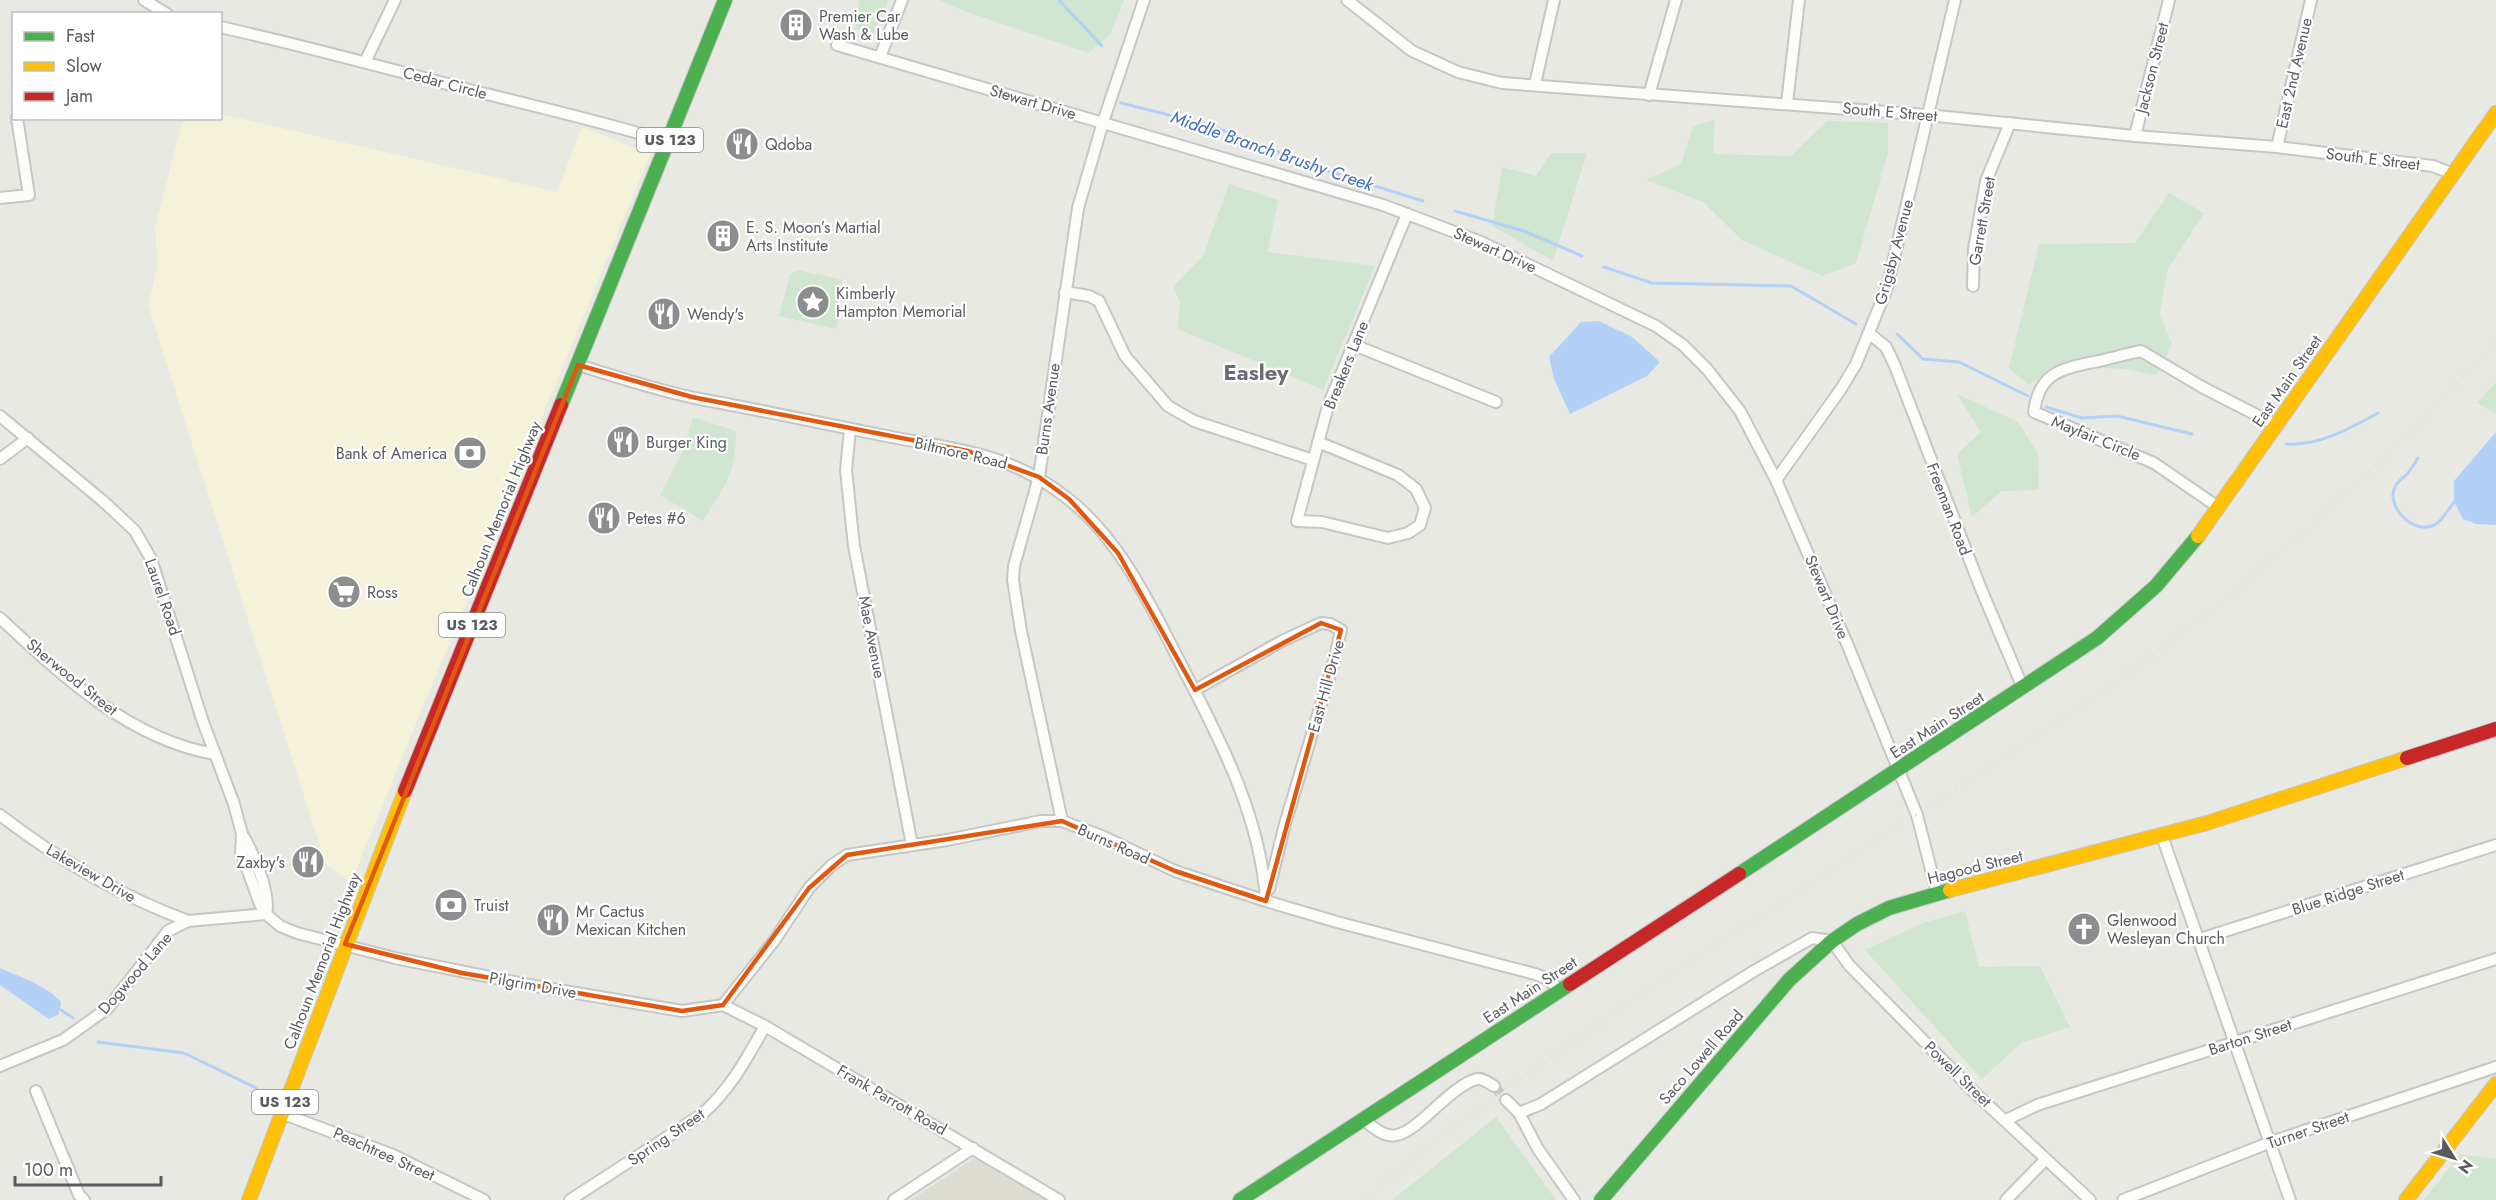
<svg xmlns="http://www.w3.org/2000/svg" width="2496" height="1200" font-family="Jost,sans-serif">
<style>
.commercial{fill:#f5f2da}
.education{fill:#dddcd2}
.green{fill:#d0e6d0}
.water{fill:#b3d0f7}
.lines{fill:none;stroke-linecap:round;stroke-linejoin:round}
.stream{stroke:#b3d0f7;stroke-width:3}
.street-tunnel{stroke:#c5c6c2;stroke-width:10;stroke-dasharray:10 5;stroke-linecap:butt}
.street-casing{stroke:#c6c7c5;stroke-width:14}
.fast-casing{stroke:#c4c5c4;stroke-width:16}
.slow-casing{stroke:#c4c5c4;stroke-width:16}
.jam-casing{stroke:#c4c5c4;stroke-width:16}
.street{stroke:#fcfcfb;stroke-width:10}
.fast{stroke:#4caf50;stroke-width:14}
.slow{stroke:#ffc107;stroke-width:14}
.jam{stroke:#c62828;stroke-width:14}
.rail{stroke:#e2e2e1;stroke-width:3;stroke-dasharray:1.5 8;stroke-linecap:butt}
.marked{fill:none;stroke:#e15910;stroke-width:4.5;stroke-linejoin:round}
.labels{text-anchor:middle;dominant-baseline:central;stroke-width:4.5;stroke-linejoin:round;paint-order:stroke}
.shield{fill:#fff;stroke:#8b8c90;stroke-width:1.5}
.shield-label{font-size:15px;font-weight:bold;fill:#595b61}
.poi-label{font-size:16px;fill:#595b61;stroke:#fff;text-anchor:start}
.street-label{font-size:16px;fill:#595b61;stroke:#fff}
.water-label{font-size:18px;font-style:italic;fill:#3f6cc2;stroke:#fff}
.district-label{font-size:22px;font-weight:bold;fill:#696d73;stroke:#fff}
</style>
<rect width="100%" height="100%" fill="#e9e9e3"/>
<!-- commercial -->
<polygon class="commercial" points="221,114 557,192 582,127 650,154 351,882 326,865 148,305 158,265 155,228 183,119 220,118"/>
<!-- education -->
<polygon class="education" points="975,1158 1045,1200 911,1200"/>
<!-- green -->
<g class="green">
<polygon points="859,0 888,0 875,34 855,29"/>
<polygon points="939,0 1124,0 1110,35 1089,53 964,11"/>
<polygon points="1715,120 1713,154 1791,156 1827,121 1888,123 1888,153 1856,263 1822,276 1742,240 1703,202 1646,180 1681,164 1693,126"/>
<polygon points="1551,153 1587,153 1553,261 1492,226 1502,167 1536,176"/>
<polygon points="1229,184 1278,200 1268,252 1375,266 1323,390 1178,329 1180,301 1173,287 1203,256"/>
<polygon points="2169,193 2204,213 2167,271 2160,315 2172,344 2157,375 2124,369 2054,366 2029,385 2009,368 2039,244 2135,243"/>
<polygon points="799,270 842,280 837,302 842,304 836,329 779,316 790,274"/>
<polygon points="2496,382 2496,414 2477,403"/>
<polygon points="1957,394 2018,422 2038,454 2039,490 2002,491 1972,517 1957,454 1981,432"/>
<path d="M 693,417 L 736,431 C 736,476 725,485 703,521 L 660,495 L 684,448 Z"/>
<polygon points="1965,911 1979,967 2040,966 2070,1027 2021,1043 1982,1079 1865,950 1923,923"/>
<polygon points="1496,1117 1556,1200 1392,1200"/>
<polygon points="2460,1154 2496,1159 2496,1200 2424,1200"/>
</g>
<!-- water -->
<g class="water">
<polygon points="1599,321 1632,337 1660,362 1647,376 1570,414 1554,379 1549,357 1581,322"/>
<polygon points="2496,432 2496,525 2476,524 2463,519 2454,502 2454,481"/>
<path d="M 0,968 C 20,977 46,985 61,1002 L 59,1014 L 49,1019 L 0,985 Z"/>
</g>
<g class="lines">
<!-- stream -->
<g class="stream">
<polyline points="1059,0 1102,46"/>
<polyline points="1121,103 1209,125 1324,170 1423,201"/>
<polyline points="1455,211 1524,231 1582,256"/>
<polyline points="1604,267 1652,283 1791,286 1856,324"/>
<polyline points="1897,334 1923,359 1959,362 2028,396"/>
<polyline points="2046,407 2082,418 2117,416 2192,434"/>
<path d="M 2286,444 C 2319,446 2349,429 2378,413"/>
<path d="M 2418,458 C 2415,463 2412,468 2408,473 C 2404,477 2397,482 2395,487 C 2385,507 2415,537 2436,524 C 2443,520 2449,508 2454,502"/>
<polyline points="61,1010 73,1018"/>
<polyline points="98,1042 184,1053 256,1088"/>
</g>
<!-- street-tunnel -->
<polyline class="street-tunnel" points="1494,1086 1506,1100"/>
<defs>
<g id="street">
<polyline points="144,0 167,14"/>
<polyline points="1347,0 1412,51 1458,72 1502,83 1927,115 2135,136 2277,147 2433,166 2453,174"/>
<path d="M 220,27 C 306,46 389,69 474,91 C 539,107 604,122 669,142"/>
<polyline points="837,45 1383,205 1481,242 1656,326 1683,345 1707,369 1740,411 1776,480 1848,646 1917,815 1937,893"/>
<polyline points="880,57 902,0"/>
<polyline points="365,62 395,0"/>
<polyline points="1535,84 1554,0"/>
<polyline points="1649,95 1676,0"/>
<polyline points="1787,103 1799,0"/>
<polyline points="2135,136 2169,0"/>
<polyline points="2277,147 2311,0"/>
<polyline points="0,198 29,195 17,118"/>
<polyline points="1973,286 1974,249 1986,181 2010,123"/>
<polyline points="1065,292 1089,296 1099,301 1125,356 1168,406 1194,421 1313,460"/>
<polyline points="1870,334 1886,347 1895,366 1981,589 2023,688"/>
<polyline points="1354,345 1496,402"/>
<path d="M 578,365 C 618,377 658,391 700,399 C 760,410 820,423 881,435 C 951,449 1008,451 1067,498 C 1123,541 1154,613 1186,674 C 1223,745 1261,820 1266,901"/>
<polyline points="0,416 103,501 135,531 151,559 203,722 234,804 242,834 241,852 260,904 266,914 280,926 297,933 395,958 535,986 682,1011 723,1005"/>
<polyline points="850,429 846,470 854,546 912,845"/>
<polyline points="1318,442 1398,475 1416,489 1425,508 1420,525 1408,533 1388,538 1322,522 1297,521 1328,406 1407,214"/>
<polyline points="0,459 28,438"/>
<polyline points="1776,480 1841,389 1856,364 1887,288 1955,0"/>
<path d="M 2218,507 L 2154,463 L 2034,412 C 2039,373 2060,369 2094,362 C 2110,359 2125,354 2141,351 L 2202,387 L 2276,425"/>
<path d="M 0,618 C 61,675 130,740 215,754"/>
<polyline points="1195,690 1282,641 1321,623 1330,624 1341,630 1334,661 1285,824 1269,889"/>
<path d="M 0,815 C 57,859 121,896 188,921"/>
<polyline points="1062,821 1021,631 1013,580 1014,566 1039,477 1078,208 1103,122 1144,0"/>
<path d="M 242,834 C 253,852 271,893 266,914"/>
<polyline points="2162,836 2290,1200"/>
<polyline points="2200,939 2496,845"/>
<polyline points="723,1005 774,941 809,888 832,865 847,855 947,840 1041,821 1062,821 1104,837 1175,871 1266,901 1337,922 1535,974 1548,979 1559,990"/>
<polyline points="723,1005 765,1026 1059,1200"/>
<polyline points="0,1066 63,1040 108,1008 168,931 188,921 266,914"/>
<polyline points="36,1091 79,1195 84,1200"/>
<polyline points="1506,1100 1519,1113 1541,1104 1754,971 1812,938 1832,941 1849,965 1975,1093 2090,1200"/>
<polyline points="281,1113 393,1155 484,1200"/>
<polyline points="1519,1113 1538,1149 1574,1200"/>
<path d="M 1364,1120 C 1373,1127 1384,1138 1397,1135 C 1420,1130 1450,1086 1477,1079 C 1483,1078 1489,1083 1494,1086"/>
<polyline points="2006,1120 2037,1105 2496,959"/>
<path d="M 570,1200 L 701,1115 C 730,1090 746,1060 765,1026"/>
<polyline points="894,1200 973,1148"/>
<polyline points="2006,1200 2045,1160"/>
<polyline points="2123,1200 2271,1142 2496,1067"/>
</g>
<g id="fast">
<polyline points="561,405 725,0"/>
<polyline points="1739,874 2097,638 2156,586 2198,536"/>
<polyline points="1240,1200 1570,984"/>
<polyline points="1601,1200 1789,980 1832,941 1857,924 1889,908 1950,890"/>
</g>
<g id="slow">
<polyline points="2198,536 2496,113"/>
<polyline points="1950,890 2207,823 2407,758"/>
<polyline points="249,1200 405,791"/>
<polyline points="2406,1200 2496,1084"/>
</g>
<g id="jam">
<polyline points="2407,758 2496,729"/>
<polyline points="405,791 561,405"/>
<polyline points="1570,984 1739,874"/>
</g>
</defs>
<!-- street casing -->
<use href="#street" class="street-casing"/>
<!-- fast casing -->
<use href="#fast" class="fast-casing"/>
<!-- slow casing -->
<use href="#slow" class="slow-casing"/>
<!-- jam casing -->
<use href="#jam" class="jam-casing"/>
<!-- street -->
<use href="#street" class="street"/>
<!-- fast -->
<use href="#fast" class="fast"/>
<!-- slow -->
<use href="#slow" class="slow"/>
<!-- jam -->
<use href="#jam" class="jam"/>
<!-- rail -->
<polyline class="rail" points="1362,1200 1470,1114 1647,991 2070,714 2204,617 2309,527 2394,449 2496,342"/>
</g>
<!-- marked area -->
<path class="marked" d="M 578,365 L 692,397 L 968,451 L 1039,477 L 1069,499 L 1118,553 L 1195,690 L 1321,623 L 1341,630 L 1266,901 L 1175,871 L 1062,821 L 847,855 L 809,888 L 723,1005 L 682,1011 L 462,973 L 345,944 Z"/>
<!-- icons -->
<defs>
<symbol id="building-disc" viewBox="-11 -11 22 22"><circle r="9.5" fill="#8b8d8e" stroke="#fff"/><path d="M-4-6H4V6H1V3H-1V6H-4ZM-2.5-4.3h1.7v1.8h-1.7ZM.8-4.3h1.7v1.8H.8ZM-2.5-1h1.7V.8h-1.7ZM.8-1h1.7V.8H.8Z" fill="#fff"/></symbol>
<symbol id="restaurant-disc" viewBox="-11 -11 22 22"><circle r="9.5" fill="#8b8d8e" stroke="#fff"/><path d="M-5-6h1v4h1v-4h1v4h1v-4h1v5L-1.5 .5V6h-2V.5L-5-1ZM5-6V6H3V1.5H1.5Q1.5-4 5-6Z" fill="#fff"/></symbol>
<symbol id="sight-disc" viewBox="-11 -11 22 22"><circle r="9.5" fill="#8b8d8e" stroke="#fff"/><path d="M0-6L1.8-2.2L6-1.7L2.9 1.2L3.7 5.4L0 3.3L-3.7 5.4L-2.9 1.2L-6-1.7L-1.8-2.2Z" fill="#fff"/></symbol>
<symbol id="bank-disc" viewBox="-11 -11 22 22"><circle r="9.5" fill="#8b8d8e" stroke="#fff"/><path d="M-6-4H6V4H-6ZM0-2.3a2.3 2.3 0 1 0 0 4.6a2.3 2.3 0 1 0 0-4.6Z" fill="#fff"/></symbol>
<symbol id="supermarket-disc" viewBox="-11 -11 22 22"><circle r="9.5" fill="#8b8d8e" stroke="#fff"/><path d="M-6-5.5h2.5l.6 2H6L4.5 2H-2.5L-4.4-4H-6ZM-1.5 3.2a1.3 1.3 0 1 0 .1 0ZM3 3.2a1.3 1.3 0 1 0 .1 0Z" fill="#fff"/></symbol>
<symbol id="church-disc" viewBox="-11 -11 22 22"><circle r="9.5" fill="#8b8d8e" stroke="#fff"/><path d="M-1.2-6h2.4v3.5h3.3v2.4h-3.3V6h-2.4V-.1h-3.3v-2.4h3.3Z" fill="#fff"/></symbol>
</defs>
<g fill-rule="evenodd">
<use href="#building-disc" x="777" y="6" width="38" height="38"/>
<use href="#restaurant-disc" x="723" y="125" width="38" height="38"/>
<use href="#building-disc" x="704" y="217" width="38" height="38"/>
<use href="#sight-disc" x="794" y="283" width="38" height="38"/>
<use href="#restaurant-disc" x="645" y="295" width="38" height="38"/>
<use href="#restaurant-disc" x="604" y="423" width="38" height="38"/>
<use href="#bank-disc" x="451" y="434" width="38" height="38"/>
<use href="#restaurant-disc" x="585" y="499" width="38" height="38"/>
<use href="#supermarket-disc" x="325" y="573" width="38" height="38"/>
<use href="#restaurant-disc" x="289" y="843" width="38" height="38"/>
<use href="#bank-disc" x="432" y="886" width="38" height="38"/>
<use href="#restaurant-disc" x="534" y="901" width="38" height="38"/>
<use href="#church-disc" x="2065" y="910" width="38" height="38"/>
</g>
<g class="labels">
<!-- shield labels -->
<g class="shield">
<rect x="637" y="128" width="66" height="24" rx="4.5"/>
<rect x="439" y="613" width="66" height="24" rx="4.5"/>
<rect x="252" y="1090" width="66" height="24" rx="4.5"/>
</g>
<g class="shield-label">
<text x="670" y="140">US 123</text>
<text x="472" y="625">US 123</text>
<text x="285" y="1102">US 123</text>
</g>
<!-- poi labels -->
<g class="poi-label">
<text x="819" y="16">Premier Car<tspan x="819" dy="18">Wash &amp; Lube</tspan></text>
<text x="765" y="144">Qdoba</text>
<text x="746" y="227">E. S. Moon’s Martial<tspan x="746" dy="18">Arts Institute</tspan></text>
<text x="836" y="293">Kimberly<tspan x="836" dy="18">Hampton Memorial</tspan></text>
<text x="687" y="314">Wendy's</text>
<text x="646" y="442">Burger King</text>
<text x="447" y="453" text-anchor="end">Bank of America</text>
<text x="627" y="518">Petes #6</text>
<text x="367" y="592">Ross</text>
<text x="285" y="862" text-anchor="end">Zaxby's</text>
<text x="474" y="905">Truist</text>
<text x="576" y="911">Mr Cactus<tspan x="576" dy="18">Mexican Kitchen</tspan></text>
<text x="2107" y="920">Glenwood<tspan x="2107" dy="18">Wesleyan Church</tspan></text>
</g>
<!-- street labels -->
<g class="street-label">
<text transform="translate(2152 68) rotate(-76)">Jackson Street</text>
<text transform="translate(2294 73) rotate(-77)">East 2nd Avenue</text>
<text transform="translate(445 83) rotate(15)">Cedar Circle</text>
<text transform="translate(1033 102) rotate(16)">Stewart Drive</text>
<text transform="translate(1890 112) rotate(5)">South E Street</text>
<text transform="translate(2373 159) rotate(7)">South E Street</text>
<text transform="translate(1982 221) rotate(-80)">Garrett Street</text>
<text transform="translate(1495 250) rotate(24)">Stewart Drive</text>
<text transform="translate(1894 252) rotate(-75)">Grigsby Avenue</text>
<text transform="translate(1346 365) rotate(-68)">Breakers Lane</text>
<text transform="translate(2287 381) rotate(-55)">East Main Street</text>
<text transform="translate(1048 409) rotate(-82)">Burns Avenue</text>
<text transform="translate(2096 438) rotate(22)">Mayfair Circle</text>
<text transform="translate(961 453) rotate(13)">Biltmore Road</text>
<text transform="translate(501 509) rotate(-68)">Calhoun Memorial Highway</text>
<text transform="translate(1949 509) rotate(69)">Freeman Road</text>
<text transform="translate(163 597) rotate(71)">Laurel Road</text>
<text transform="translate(1827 597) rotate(67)">Stewart Drive</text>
<text transform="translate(872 637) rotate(79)">Mae Avenue</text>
<text transform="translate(72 677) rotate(39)">Sherwood Street</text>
<text transform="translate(1326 686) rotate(-74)">East Hill Drive</text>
<text transform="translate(1937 725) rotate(-33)">East Main Street</text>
<text transform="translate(1114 844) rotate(24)">Burns Road</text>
<text transform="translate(1975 867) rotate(-14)">Hagood Street</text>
<text transform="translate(91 873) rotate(30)">Lakeview Drive</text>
<text transform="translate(2348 892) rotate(-18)">Blue Ridge Street</text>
<text transform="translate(322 961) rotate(-69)">Calhoun Memorial Highway</text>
<text transform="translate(135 973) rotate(-49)">Dogwood Lane</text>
<text transform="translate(533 985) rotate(10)">Pilgrim Drive</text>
<text transform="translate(1530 990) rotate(-33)">East Main Street</text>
<text transform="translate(2250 1037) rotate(-18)">Barton Street</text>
<text transform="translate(1701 1057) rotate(-49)">Saco Lowell Road</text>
<text transform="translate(1958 1074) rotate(44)">Powell Street</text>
<text transform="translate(892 1100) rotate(30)">Frank Parrott Road</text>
<text transform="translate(2308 1130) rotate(-19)">Turner Street</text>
<text transform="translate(666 1137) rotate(-34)">Spring Street</text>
<text transform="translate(384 1154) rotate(24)">Peachtree Street</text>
</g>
<!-- water labels -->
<g class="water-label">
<text transform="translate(1272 151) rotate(19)">Middle Branch Brushy Creek</text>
</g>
<!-- district labels -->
<g class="district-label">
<text x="1256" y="372">Easley</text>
</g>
</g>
<!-- legend -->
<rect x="12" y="12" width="210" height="108" fill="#ffffff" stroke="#bdbdc0" stroke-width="1.5"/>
<rect x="24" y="32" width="30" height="9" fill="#4caf50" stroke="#bdbdc0" stroke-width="1.5"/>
<text x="66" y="42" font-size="18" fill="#595b61">Fast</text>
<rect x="24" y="62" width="30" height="9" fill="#ffc107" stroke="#bdbdc0" stroke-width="1.5"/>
<text x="66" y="72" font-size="18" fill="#595b61">Slow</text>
<rect x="24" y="92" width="30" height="9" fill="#c62828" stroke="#bdbdc0" stroke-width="1.5"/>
<text x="66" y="102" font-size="18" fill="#595b61">Jam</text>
<!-- north arrow -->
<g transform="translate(2454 1158) rotate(127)" stroke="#ffffff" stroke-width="4.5" paint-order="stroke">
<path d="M0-4.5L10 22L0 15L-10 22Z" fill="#595b61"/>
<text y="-9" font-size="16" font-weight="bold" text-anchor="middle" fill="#595b61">N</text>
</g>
<!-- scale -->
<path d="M15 1176v9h146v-9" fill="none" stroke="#595b61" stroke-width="3"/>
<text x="24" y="1176" font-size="18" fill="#595b61" stroke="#ffffff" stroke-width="4.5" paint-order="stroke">100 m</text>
</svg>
